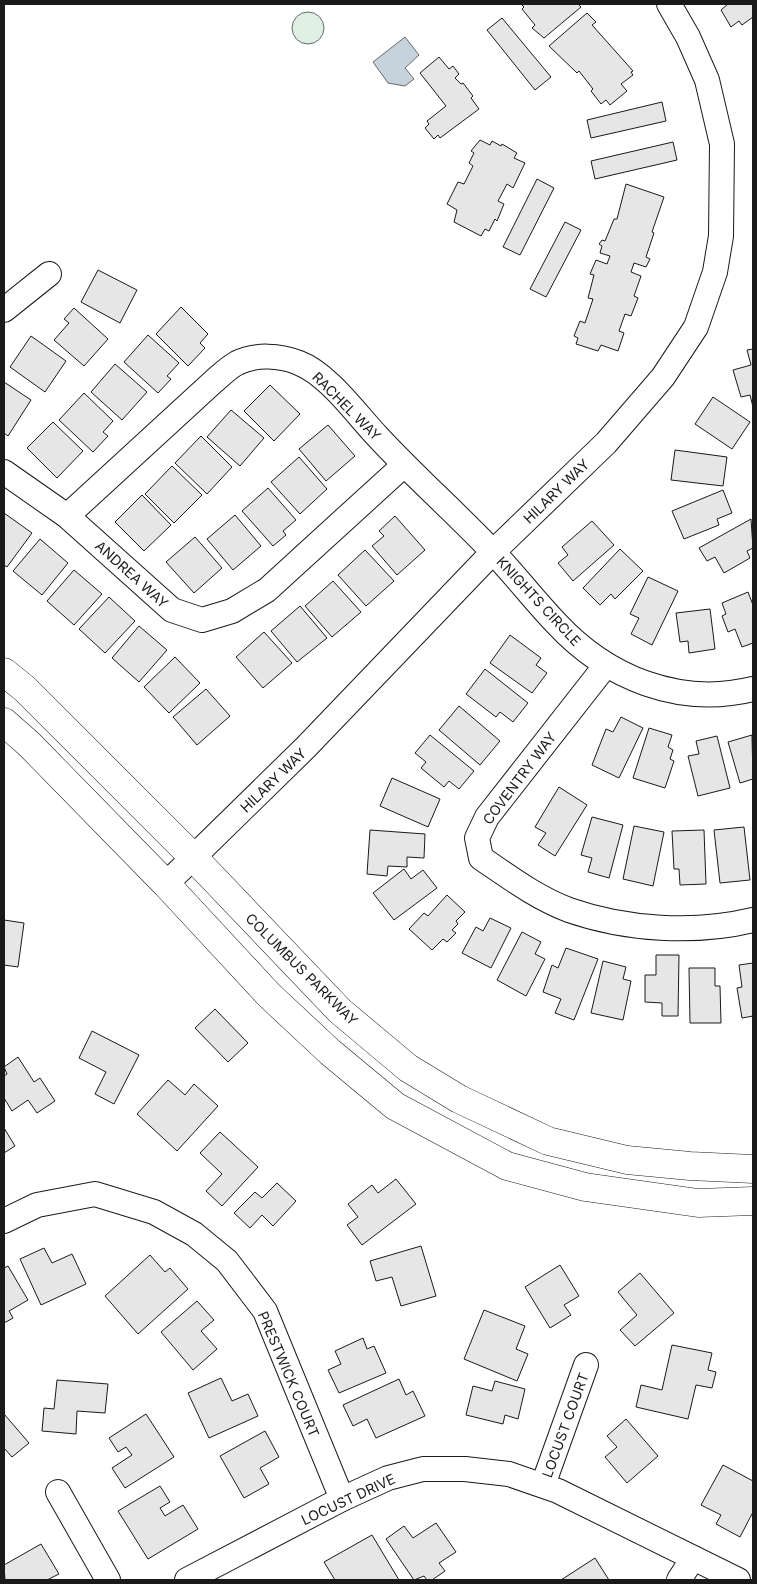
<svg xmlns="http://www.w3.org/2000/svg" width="757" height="1584" font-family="Inter,sans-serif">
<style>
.green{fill:#e0efe3;stroke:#6a6a6a}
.water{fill:#c6d2dc;stroke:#6a6a6a}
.building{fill:#e6e6e6;stroke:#1a1a1a}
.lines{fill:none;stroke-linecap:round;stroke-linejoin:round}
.minor-casing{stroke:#1a1a1a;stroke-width:26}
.major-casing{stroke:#1a1a1a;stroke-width:29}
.minor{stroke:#fff;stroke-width:24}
.major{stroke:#fff;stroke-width:28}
.labels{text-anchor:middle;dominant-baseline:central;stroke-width:4;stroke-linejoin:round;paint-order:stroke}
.street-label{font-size:14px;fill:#1a1a1a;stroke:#fff}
</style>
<rect width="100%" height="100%" fill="#fff"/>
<!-- green -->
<circle class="green" cx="308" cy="28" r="16"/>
<!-- water -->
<polygon class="water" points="405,37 419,55 405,68 414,79 405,86 388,83 373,62"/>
<!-- building -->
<g class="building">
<polygon points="521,4 578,4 581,7 544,38 532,28 535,25 522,9 524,7"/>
<polygon points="728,4 753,4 753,17 742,25 739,21 731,27 721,10"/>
<polygon points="587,13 596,22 592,25 633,71 631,72 633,75 621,84 627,91 610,105 606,100 601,104 591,91 593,89 579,71 577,73 549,46"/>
<polygon points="502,18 551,77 535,90 487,30"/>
<polygon points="439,57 449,69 453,66 459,74 455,78 461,84 463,83 473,96 471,98 479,109 440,138 438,135 434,139 425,128 429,124 427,121 446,106 420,73"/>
<polygon points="662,102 666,121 591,138 587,120"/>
<polygon points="480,140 490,145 492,141 501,146 502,144 517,153 514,158 525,163 513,188 507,184 498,201 504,204 497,221 495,219 489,231 485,229 481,236 454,222 457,210 447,204 458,182 464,184 473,166 469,163 474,153 471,151"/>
<polygon points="673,142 677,160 595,179 591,161"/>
<polygon points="537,179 554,188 520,255 503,247"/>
<polygon points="626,184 664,197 652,232 654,233 646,257 650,259 646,267 634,263 631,272 641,276 634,296 638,298 631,316 625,314 619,331 624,333 618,351 601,345 598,351 576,344 578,338 574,336 580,321 585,323 593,299 588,298 594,275 590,274 596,260 607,264 610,256 600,253 602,246 599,244 602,240 605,241 614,219 617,219"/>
<polygon points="565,222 581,230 546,297 530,289"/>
<polygon points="98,270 137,290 120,323 81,302"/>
<polygon points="181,307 208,334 200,343 205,348 188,366 156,334"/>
<polygon points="74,308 108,339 84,366 54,340 69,323 64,319"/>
<polygon points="148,335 179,363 167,376 171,379 158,393 124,362"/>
<polygon points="31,336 66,361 45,392 10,367"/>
<polygon points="753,349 753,407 750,395 741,397 733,370 751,365 747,350"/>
<polygon points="115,364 147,392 122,420 91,392"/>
<polygon points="4,382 31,400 8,436 4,433"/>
<polygon points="270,385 300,414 274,441 244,411"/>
<polygon points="84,393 113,421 103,432 108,436 93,452 59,420"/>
<polygon points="713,397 750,422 732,449 695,424"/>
<polygon points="231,410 264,438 240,466 207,437"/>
<polygon points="53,422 83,451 57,478 27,448"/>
<polygon points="328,425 355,456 326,481 299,449"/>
<polygon points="201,436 232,467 207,494 175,463"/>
<polygon points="675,450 727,457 723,486 671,480"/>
<polygon points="299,457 327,489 300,514 271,482"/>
<polygon points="172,466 202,495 174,523 145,494"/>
<polygon points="268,488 296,520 283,531 286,535 273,546 242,511"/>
<polygon points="723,490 732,513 717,519 719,525 684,539 672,511"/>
<polygon points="142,495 171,525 144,551 115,522"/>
<polygon points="4,513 32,533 7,567 4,565"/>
<polygon points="235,515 261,546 233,570 207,539"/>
<polygon points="395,516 425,550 397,575 372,546 384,536 379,531"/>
<polygon points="751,519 753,548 747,551 750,558 724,573 715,557 707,561 699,548"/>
<polygon points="592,521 614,545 573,581 558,563 568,555 562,547"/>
<polygon points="195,537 222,568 194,593 166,562"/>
<polygon points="40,539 68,563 42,595 13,571"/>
<polygon points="620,549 643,571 615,599 611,594 600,605 583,588"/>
<polygon points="365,550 394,581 366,606 338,575"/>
<polygon points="74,570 102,594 74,625 47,601"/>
<polygon points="648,577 678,591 652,645 631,634 639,618 630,614"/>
<polygon points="333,581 361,612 332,637 305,606"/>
<polygon points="748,592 753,605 753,643 742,647 735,629 728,632 722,616 726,614 722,603"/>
<polygon points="109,597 135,621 105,653 79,629"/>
<polygon points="300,606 327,638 297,662 271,631"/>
<polygon points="710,609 715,649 689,653 688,641 680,642 676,613"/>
<polygon points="139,626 167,650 139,682 112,658"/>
<polygon points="264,632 292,663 263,688 236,657"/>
<polygon points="510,635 541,658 536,665 547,673 532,693 490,663"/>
<polygon points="175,657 200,683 169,713 144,687"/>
<polygon points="485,669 528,703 513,722 500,712 496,717 466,694"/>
<polygon points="206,689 230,716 197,745 173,717"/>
<polygon points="459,706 500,741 480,765 439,730"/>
<polygon points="621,717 643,728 619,778 592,765 606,729 613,732"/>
<polygon points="649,728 672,735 668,747 673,750 670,759 674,761 665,788 633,778"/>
<polygon points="430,735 474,771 459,789 449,781 444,787 421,768 426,762 415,753"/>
<polygon points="752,735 753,779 740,783 728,742"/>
<polygon points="717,736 730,788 698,796 688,756 699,754 696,741"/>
<polygon points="392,778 440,799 428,827 380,806"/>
<polygon points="559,787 587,805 555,856 538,845 546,833 535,827"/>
<polygon points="592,817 623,825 609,878 588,872 592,858 581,855"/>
<polygon points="634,826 664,832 653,886 623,879"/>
<polygon points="744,827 750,880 720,883 714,830"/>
<polygon points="370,830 425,834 424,858 407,857 407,867 388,866 387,876 367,874"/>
<polygon points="704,830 706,884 680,885 679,869 674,869 672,831"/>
<polygon points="404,869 411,879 423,870 437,888 394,920 373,893"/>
<polygon points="447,895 465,912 456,921 458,924 452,930 456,933 447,942 443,939 432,950 409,929 424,913 428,916"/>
<polygon points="490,918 511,928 491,968 462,953 476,927 483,931"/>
<polygon points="4,920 24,923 18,967 4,965"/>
<polygon points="522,932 541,942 535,954 545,959 526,996 497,980"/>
<polygon points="566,948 598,959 574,1020 555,1013 561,999 543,992 552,965 558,968"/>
<polygon points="656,955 679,955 678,1016 662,1016 662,1003 645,1002 645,975 656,975"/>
<polygon points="603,961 626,967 623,979 631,981 623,1020 591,1013"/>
<polygon points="753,963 753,1016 742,1018 737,988 742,987 739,965"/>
<polygon points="689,968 715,968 715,986 720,986 721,1023 690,1023"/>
<polygon points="215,1009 248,1043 228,1062 195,1028"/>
<polygon points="92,1031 139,1055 114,1104 95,1094 106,1072 79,1058"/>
<polygon points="18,1057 34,1082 40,1078 55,1101 37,1113 28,1100 12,1111 4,1098 4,1076 7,1074 4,1067"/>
<polygon points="168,1080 185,1095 194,1084 218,1106 177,1151 137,1114"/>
<polygon points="4,1128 15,1146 4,1153"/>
<polygon points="220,1132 258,1167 222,1206 206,1191 222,1174 200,1153"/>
<polygon points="396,1179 416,1204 362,1245 347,1225 358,1217 348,1204 372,1185 378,1193"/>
<polygon points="277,1183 296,1201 273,1226 262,1215 250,1228 234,1213 255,1192 262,1198"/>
<polygon points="421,1246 436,1296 401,1306 392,1277 376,1281 370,1261"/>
<polygon points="44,1248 52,1263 72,1254 86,1284 41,1305 20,1259"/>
<polygon points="150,1255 165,1272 170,1268 188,1289 138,1334 105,1296"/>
<polygon points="560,1265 579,1296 564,1305 571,1315 550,1328 525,1287"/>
<polygon points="8,1266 28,1300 9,1311 13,1318 4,1323 4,1268"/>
<polygon points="640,1273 674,1313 635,1346 620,1330 637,1315 618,1292"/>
<polygon points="197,1301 214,1320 201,1331 217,1349 193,1370 161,1332"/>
<polygon points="484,1310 525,1326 516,1349 528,1354 517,1381 464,1359"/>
<polygon points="363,1338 367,1349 374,1346 386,1373 339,1393 328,1370 341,1364 335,1351"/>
<polygon points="672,1345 712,1353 708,1370 716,1372 712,1388 696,1385 688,1419 636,1407 641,1385 662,1390"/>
<polygon points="221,1378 232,1401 248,1394 258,1416 209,1438 188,1393"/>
<polygon points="399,1379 406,1395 413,1391 425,1416 376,1438 367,1419 353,1426 343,1405"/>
<polygon points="57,1380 108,1384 105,1413 77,1411 76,1434 42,1431 44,1408 54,1409"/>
<polygon points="495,1381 525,1389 518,1419 505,1415 503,1424 466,1415 473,1386 492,1391"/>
<polygon points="4,1414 29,1443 12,1457 4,1448"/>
<polygon points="146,1414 174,1457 125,1488 112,1468 132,1455 126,1447 118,1452 109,1438"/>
<polygon points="626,1419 658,1456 627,1483 605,1457 617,1447 607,1436"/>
<polygon points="265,1431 279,1457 260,1468 269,1484 244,1498 220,1456"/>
<polygon points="723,1465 753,1481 753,1512 740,1537 716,1524 721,1515 701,1505"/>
<polygon points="160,1486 170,1502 160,1508 165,1516 183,1505 198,1529 148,1559 118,1511"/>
<polygon points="436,1523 456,1552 439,1563 445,1571 432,1580 427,1580 424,1576 414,1580 386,1539 404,1526 413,1538"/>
<polygon points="372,1535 399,1580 335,1580 324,1562"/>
<polygon points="41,1544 59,1574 47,1580 5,1580 4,1565"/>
<polygon points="595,1558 609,1580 561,1580"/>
</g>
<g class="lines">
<defs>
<g id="minor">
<polyline points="4,310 49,274"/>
<polyline points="4,472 67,516 172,610 202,620 232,611 267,590 404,465"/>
<path d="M 67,516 L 213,382 C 220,376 228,368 237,363 C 255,354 280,355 299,363 C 328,374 357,415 378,437 C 415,477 456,513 493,552 C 515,575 534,600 556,623 C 607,678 679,707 753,689"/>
<path d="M 606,665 L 487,817 L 477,838 L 481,858 C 509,877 537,898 569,910 C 626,930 695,934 753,920"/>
<polyline points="166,884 306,747 493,552 606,443 663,377 696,327 715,272 721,236 722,144 707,80 688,37 669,4"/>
<polyline points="4,1221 37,1205 95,1194 154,1212 194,1234 227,1261 265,1311 342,1499"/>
<polyline points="543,1485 586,1365"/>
<polyline points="58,1492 108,1580"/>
<polyline points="187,1580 342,1499 388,1478 423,1469 465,1469 509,1474 558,1491 738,1580"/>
<polyline points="679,1580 693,1558"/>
</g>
<g id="major">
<polyline points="4,672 25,689 193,857 340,1011 408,1068 459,1099 548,1141 627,1160 690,1166 753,1169"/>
<polyline points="4,722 29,744 166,884 269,995 330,1052 395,1106 507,1166 585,1187 698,1203 753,1201"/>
</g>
</defs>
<!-- minor casing -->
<use href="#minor" class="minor-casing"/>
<!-- major casing -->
<use href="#major" class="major-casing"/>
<!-- minor -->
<use href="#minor" class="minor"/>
<!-- major -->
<use href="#major" class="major"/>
</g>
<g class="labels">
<!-- street labels -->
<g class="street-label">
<text transform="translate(347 406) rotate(45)">RACHEL WAY</text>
<text transform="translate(556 491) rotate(-44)">HILARY WAY</text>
<text transform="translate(132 574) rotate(42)">ANDREA WAY</text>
<text transform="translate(539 601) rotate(47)">KNIGHTS CIRCLE</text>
<text transform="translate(519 778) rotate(-53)">COVENTRY WAY</text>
<text transform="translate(273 780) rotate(-44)">HILARY WAY</text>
<text transform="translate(302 969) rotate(45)">COLUMBUS PARKWAY</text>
<text transform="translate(289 1374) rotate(67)">PRESTWICK COURT</text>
<text transform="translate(565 1425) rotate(-70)">LOCUST COURT</text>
<text transform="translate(348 1499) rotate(-25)">LOCUST DRIVE</text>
</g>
</g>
<!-- border -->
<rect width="757" height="1584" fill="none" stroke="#1a1a1a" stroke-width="10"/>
</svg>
